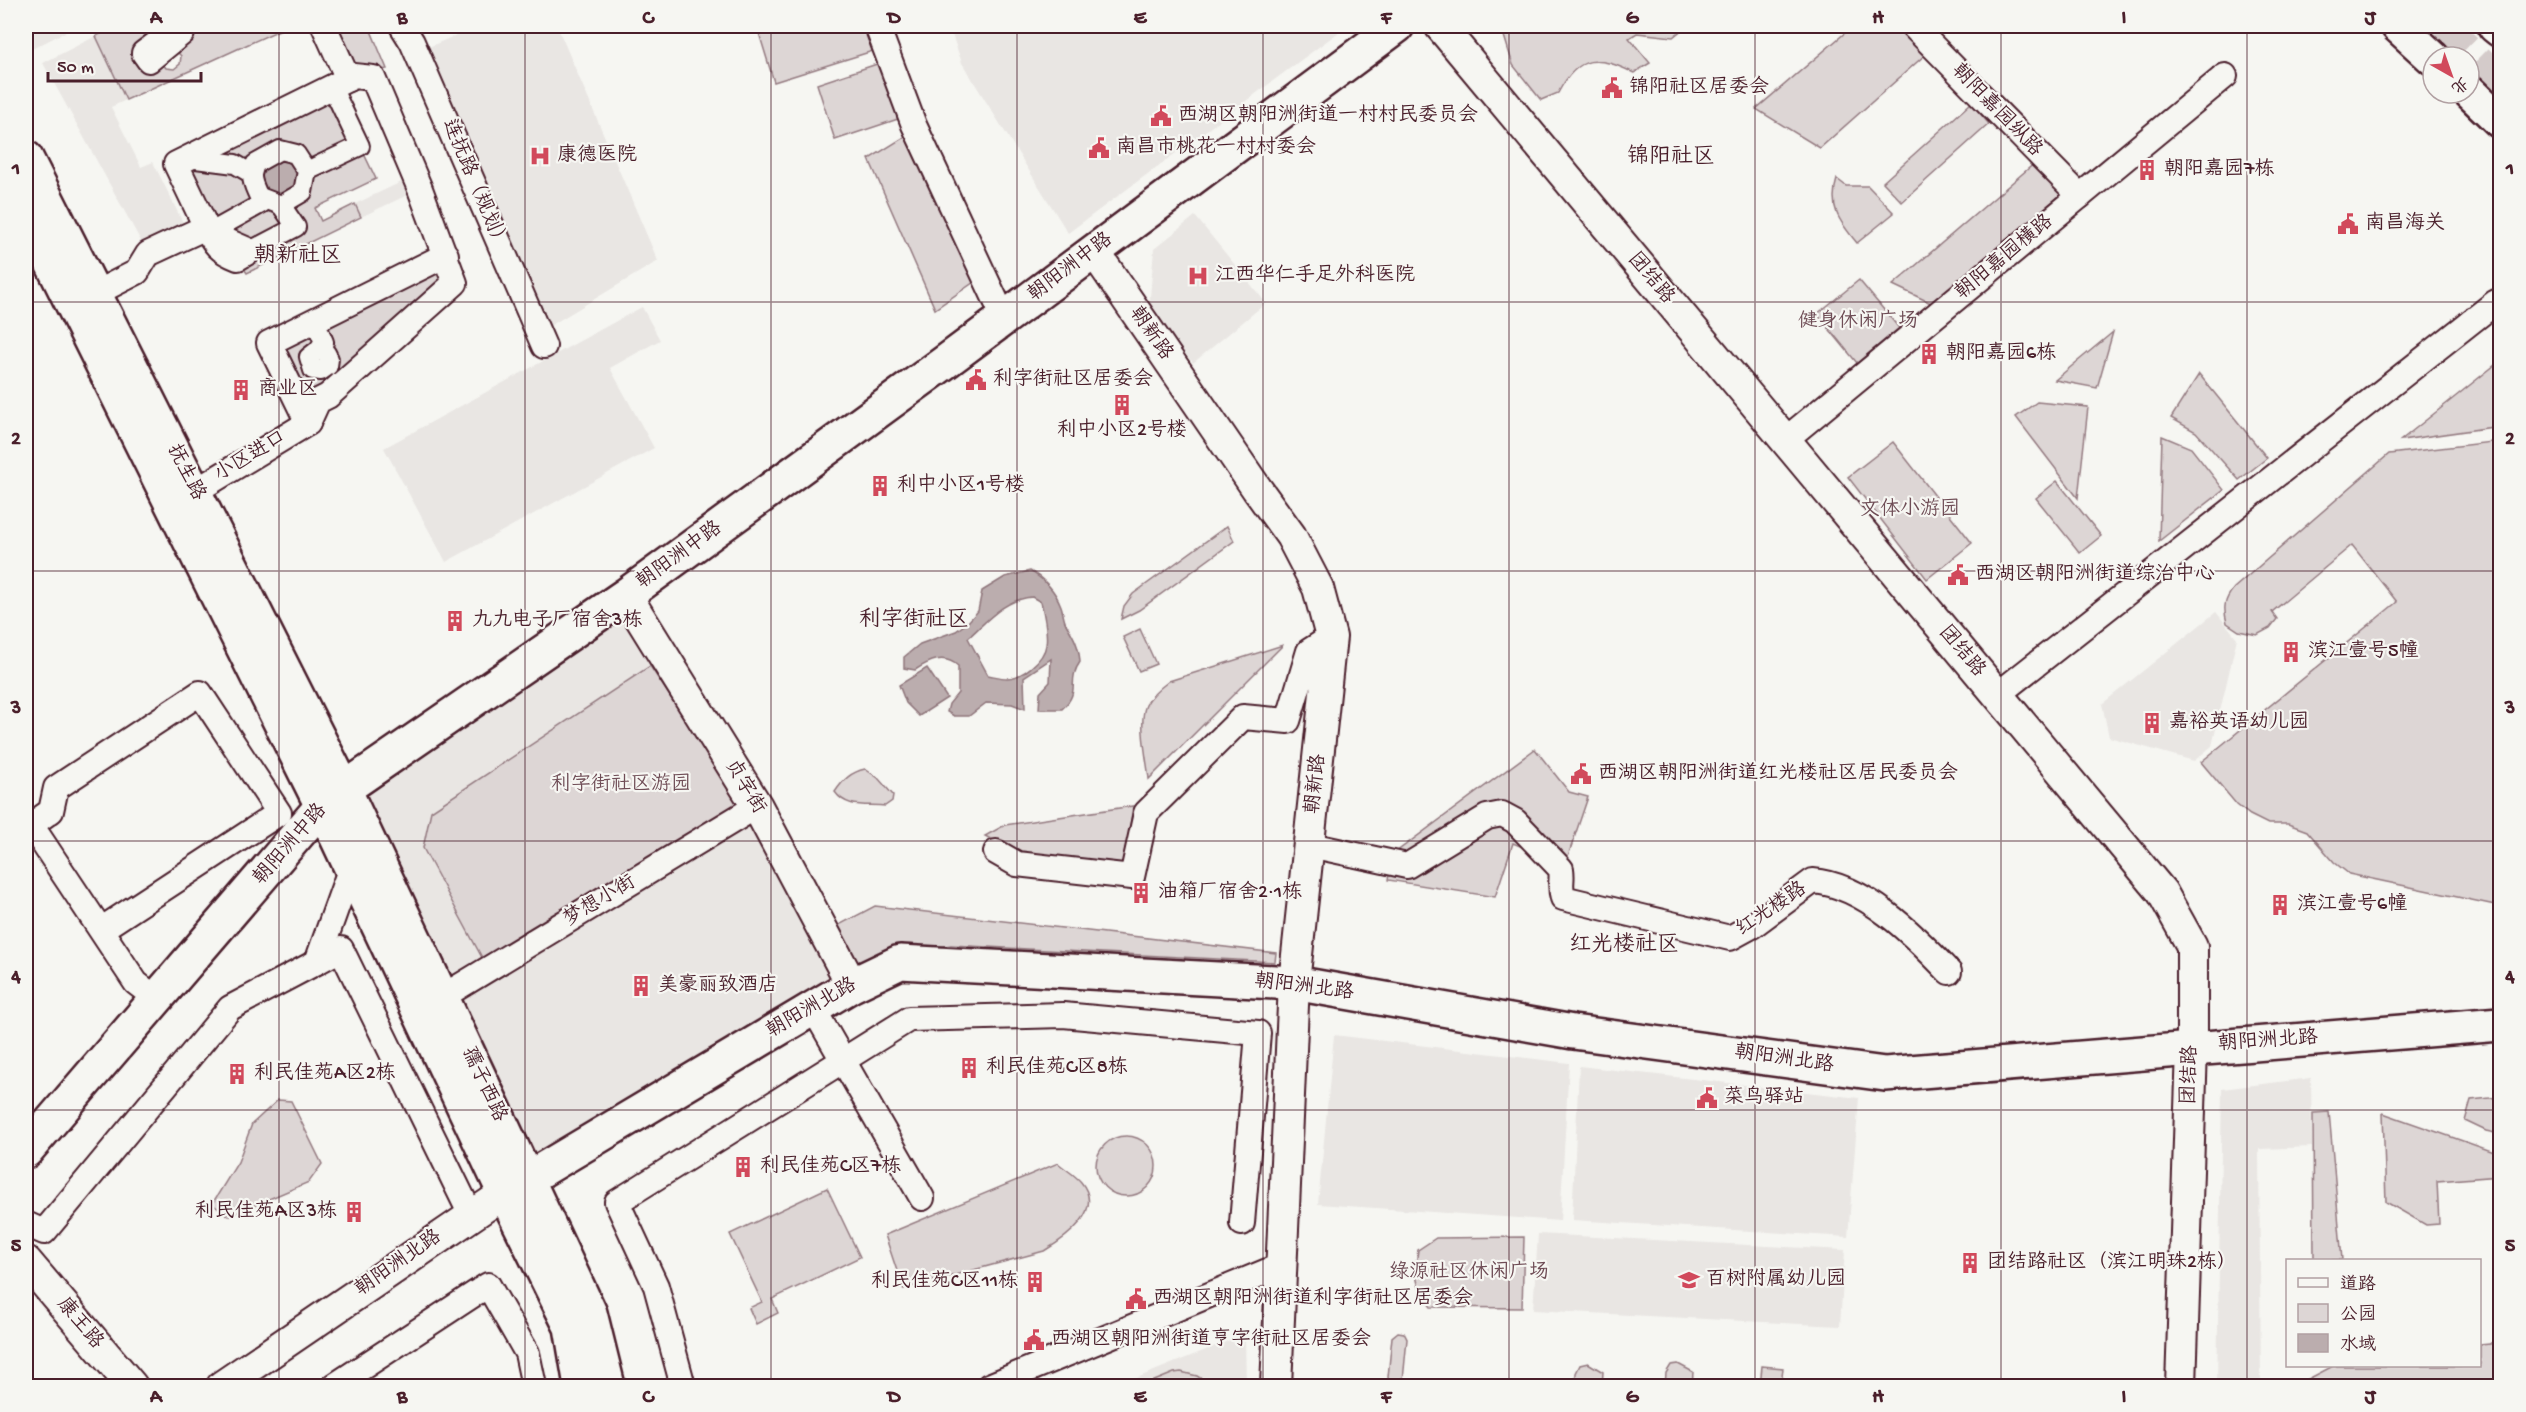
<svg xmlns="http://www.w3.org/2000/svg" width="2526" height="1412" font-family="'Gochi Hand','LXGW WenKai TC',sans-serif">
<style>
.built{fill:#e9e6e3}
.green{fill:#ddd6d5;stroke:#947a80;stroke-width:1.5}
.water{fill:#bbadae;stroke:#8e747a;stroke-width:1.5;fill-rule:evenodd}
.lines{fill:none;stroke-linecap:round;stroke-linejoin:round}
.primary-tunnel{stroke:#d4cbca;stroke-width:33;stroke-dasharray:33 16;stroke-linecap:butt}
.pedestrian-casing{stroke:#4a1f2b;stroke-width:22}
.minor-casing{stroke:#4a1f2b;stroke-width:28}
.tertiary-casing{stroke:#4a1f2b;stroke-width:34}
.secondary-casing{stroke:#4a1f2b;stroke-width:38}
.primary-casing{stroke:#4a1f2b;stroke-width:38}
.trunk-casing{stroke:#4a1f2b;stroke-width:38}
.pedestrian{stroke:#f6f6f2;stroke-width:18}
.minor{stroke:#f6f6f2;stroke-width:24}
.tertiary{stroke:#f6f6f2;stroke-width:30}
.secondary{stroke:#f6f6f2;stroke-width:33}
.primary{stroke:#f6f6f2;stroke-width:33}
.trunk{stroke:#f6f6f2;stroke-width:33}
.grid{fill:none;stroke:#4a1f2b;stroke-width:1.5;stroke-opacity:0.55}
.labels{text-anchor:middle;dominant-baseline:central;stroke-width:4.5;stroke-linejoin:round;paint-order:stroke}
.poi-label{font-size:20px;fill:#4a1f2b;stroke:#f6f6f2;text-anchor:start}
.street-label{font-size:20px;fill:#4a1f2b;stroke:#f6f6f2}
.park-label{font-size:20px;fill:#6f4d56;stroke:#f6f6f2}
.quarter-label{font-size:22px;fill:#4a1f2b;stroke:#f6f6f2}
.neatline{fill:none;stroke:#4a1f2b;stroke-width:2}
.grid-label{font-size:20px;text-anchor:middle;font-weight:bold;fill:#4a1f2b}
</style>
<rect width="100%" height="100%" fill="#f6f6f2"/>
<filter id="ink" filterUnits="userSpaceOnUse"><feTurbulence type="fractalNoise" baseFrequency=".0167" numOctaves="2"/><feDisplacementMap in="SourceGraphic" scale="12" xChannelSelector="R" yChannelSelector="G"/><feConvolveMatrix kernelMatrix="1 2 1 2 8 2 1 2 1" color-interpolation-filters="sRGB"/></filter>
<g filter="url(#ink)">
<!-- built -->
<g class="built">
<polygon points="26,26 77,26 26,52"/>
<polygon points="477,26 557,26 658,261 543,330 422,50"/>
<polygon points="949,26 1347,26 1068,233 962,63"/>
<polygon points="96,36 126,100 111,107 141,167 153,162 189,235 148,254 43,63"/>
<polygon points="414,176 420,189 361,217 355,204"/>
<polygon points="1195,216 1266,303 1193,363 1149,309 1154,249"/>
<polygon points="642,307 660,340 610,368 654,448 446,562 384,448"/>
<polygon points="619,606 845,982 534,1167 359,790"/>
<polygon points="2216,612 2237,638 2212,746 2194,761 2109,737 2102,704"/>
<polygon points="1334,1035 1569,1063 1560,1221 1318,1204"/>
<polygon points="1579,1066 1859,1098 1848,1237 1572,1220"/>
<polygon points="2311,1078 2312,1147 2259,1149 2261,1386 2217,1386 2222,1089"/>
<polygon points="1538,1234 1845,1250 1840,1326 1533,1310"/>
<polygon points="1245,1334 1246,1386 1117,1386"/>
</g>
<!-- green -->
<g class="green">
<polygon points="117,26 180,26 155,54 166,68 174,69 180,64 181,56 169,43 182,26 288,26 126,100 96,36"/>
<polygon points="316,26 369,26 387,69 354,76 332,87 376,179 315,208 321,221 355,204 361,217 247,273 216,230 183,161 338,75"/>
<polygon points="782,26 868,26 876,50 774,82 759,33"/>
<path d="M 1501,26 L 1692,26 L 1683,29 L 1673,37 L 1637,33 L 1629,38 L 1650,63 L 1634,73 C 1598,56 1579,53 1558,93 L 1541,100 L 1513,65 Z"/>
<polygon points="1853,26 1897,26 1925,55 1820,148 1756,109"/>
<polygon points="880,63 898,119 835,140 817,84"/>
<polygon points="1971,103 1989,124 1902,202 1883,182"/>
<polygon points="909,134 977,280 935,309 869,159"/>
<polygon points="2036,162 2063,193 1933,304 1893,285"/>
<path d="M 1837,179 L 1846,186 L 1868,186 L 1894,213 L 1857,243 C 1840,222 1828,208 1837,179 Z"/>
<polygon points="448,261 455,283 309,403 273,352"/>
<polygon points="1859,280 1899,328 1857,363 1817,314"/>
<polygon points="2113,332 2097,388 2055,380"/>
<polygon points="2500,361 2500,426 2401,440"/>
<polygon points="2199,374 2267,458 2239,480 2196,432 2171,418"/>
<polygon points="2037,402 2088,407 2078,498 2016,417"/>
<polygon points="2162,436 2191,448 2224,490 2159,541"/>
<path d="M 2500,441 L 2500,904 L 2495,905 L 2349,874 L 2334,862 L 2307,831 L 2288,824 L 2268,824 L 2250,815 L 2237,805 L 2201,762 L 2397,602 L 2352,545 L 2272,612 L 2277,619 L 2270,628 L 2257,635 L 2239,631 L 2227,623 C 2223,608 2224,600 2234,588 L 2389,454 Z"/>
<polygon points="1893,442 1972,543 1927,579 1848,477"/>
<polygon points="2057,481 2101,536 2080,553 2036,498"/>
<polygon points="1227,526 1234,541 1139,610 1121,619 1124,606 1133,594"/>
<polygon points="1140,629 1156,664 1139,671 1123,637"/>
<path d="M 1283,645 L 1149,779 C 1147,760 1138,722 1146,705 C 1151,695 1161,687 1169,681 Z"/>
<polygon points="650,666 743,807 486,965 423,848 431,811"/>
<polygon points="1535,749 1569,792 1588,797 1565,865 1513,843 1495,897 1388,880 1392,855"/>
<path d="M 865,769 L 878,778 L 893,795 L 892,801 L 885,806 C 866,804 847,809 835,792 C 843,780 851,772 865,769 Z"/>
<polygon points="1133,806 1124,866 1023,856 985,836 1005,825"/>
<polygon points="875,906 1276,953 1275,962 951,945 853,963 837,926"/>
<polygon points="2500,1097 2500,1134 2486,1131 2465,1121 2471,1100"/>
<polygon points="278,1100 291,1101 322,1164 309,1182 229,1216 212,1204 238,1162 252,1124"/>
<polygon points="2329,1112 2342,1260 2314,1260 2313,1113"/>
<polygon points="2383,1113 2500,1154 2500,1176 2437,1181 2439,1224 2426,1225 2386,1202"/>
<circle cx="1126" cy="1166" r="30"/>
<path d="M 1058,1163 C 1065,1169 1075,1175 1081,1182 C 1105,1211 1066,1238 1044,1251 L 903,1289 L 885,1235 Z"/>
<polygon points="827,1188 860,1257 772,1299 778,1313 756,1324 749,1308 762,1302 730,1234"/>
<path d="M 1524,1237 L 1522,1308 L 1431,1307 C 1415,1288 1414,1273 1418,1250 L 1436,1238 Z"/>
<polygon points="1398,1332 1404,1333 1407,1339 1403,1380 1401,1384 1396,1385 1389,1382 1388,1377 1392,1337"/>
<polygon points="2500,1342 2500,1386 2295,1386 2333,1366 2480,1366 2480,1344"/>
<polygon points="1588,1363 1603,1372 1602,1386 1575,1386 1576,1373 1580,1365"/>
<polygon points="1678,1364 1693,1372 1692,1386 1665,1386 1666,1373 1671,1365"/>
<polygon points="1762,1366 1783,1368 1781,1386 1760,1386"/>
<polygon points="1181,1372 1197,1376 1213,1386 1142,1386 1174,1373"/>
</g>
<!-- water -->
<g class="water">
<circle cx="280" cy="178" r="19"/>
<path d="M 1030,571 C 1044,579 1055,590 1061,606 C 1063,611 1063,618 1066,624 C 1074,637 1079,646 1080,662 C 1066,682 1082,691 1062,709 L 1039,709 L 1040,693 L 1050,682 L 1051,659 L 1024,677 L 1025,709 L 1012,704 L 986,703 L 969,716 L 954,716 L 947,712 L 949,704 L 958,693 L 958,666 C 944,653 929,661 915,670 L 904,668 L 904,657 L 920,644 L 956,631 L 968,622 L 978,611 L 982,591 L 1005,577 ZM 1032,597 L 1041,602 C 1044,614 1048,633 1046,645 C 1044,660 1022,678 1007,678 C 1001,678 994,676 988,675 L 968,638 C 987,621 1005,599 1032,597 Z"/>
<polygon points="927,668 947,698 919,716 906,703 899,685"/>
</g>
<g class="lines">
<!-- primary-tunnel -->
<polyline class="primary-tunnel" points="2442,26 2500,83"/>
<defs>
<g id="pedestrian">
<path d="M 188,158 L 235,164 L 252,174 C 251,185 259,193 261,204 L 209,233"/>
<polyline points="307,171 360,146 332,87"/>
<polyline points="252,174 255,164 280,150 296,154 307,171 303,192 281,205 260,197"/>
<polyline points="250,251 296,227 281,205"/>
<polyline points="318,328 324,342 318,350 326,353 329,359 328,366 321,371 313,370 309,357 318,350"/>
</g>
<g id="minor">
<polyline points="180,26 144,53 149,60 182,33 182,26"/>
<polyline points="324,26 348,79"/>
<polyline points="402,26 412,42 544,346"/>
<polyline points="877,26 914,125 1004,318"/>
<polyline points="1913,26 2080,196"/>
<path d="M 206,227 C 214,244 219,251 238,258 L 250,251 L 209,233"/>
<polyline points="94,294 137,272 148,254 206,227 176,164 354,76 373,78 420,189 455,283 328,396 318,401 308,423"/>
<polyline points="308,423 269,343 446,255"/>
<polyline points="1785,440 2225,76"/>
<polyline points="194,492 308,423"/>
<polyline points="1997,695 2496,302 2500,308"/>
<path d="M 1310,845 L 1407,866 L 1487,817 L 1502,814 L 1515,821 L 1561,869 C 1563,881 1559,884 1563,898 L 1730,938 L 1752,926 L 1813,881 C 1865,885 1915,936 1949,972"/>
<polyline points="996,852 1017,864 1132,877 1146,813 1243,717 1288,721 1309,651 1331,637"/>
<polyline points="102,929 279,813 200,693 56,788 51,811 31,825 136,983 158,1000"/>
<polyline points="317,962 341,949 471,1215"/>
<polyline points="442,997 757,806"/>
<polyline points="813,1008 922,1198"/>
<polyline points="26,1224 44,1232 230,1008 317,962 351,867"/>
<polyline points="334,1386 488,1285 527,1353 534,1386"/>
<polyline points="683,1386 656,1286 617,1202 909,1019 1063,1015 1258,1033 1242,1223"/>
<polyline points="989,1386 1282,1265"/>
</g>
<g id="tertiary">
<polyline points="1440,26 2162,892 2192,946 2192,1048 2181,1386"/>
<polyline points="1094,251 1257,489 1291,536 1318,588 1331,637 1294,983 1276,1386"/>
<polyline points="626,595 757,806 852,985"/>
<polyline points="26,1261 132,1386"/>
<polyline points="222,1386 524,1180"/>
</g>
<g id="secondary">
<polyline points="26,158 344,789 590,1313 608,1386"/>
<polyline points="26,211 322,806 504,1192 571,1327 581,1386"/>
<polyline points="26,1151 322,806 344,789 626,595 944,363 1397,26"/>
<polyline points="527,1179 852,985 900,962 1294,983 1573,1032 1885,1074 2500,1024"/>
</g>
<g id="primary">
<polyline points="2398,26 2433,58"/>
<polyline points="2469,91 2500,121"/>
</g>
<polyline id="trunk" points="2495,26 2500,30"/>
</defs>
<!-- pedestrian casing -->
<use href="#pedestrian" class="pedestrian-casing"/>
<!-- minor casing -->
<use href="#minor" class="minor-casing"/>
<!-- tertiary casing -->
<use href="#tertiary" class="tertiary-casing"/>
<!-- secondary casing -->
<use href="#secondary" class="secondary-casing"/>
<!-- primary casing -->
<use href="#primary" class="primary-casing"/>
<!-- trunk casing -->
<use href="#trunk" class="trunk-casing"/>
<!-- pedestrian -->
<use href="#pedestrian" class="pedestrian"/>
<!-- minor -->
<use href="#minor" class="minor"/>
<!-- tertiary -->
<use href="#tertiary" class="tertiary"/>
<!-- secondary -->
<use href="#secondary" class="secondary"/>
<!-- primary -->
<use href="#primary" class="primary"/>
<!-- trunk -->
<use href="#trunk" class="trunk"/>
</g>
</g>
<!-- grid -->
<path class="grid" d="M 279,26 L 279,1386M 525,26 L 525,1386M 771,26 L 771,1386M 1017,26 L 1017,1386M 1263,26 L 1263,1386M 1509,26 L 1509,1386M 1755,26 L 1755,1386M 2001,26 L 2001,1386M 2247,26 L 2247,1386M 26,302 L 2500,302M 26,571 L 2500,571M 26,841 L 2500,841M 26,1110 L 2500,1110"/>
<!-- icons -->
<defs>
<symbol id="civic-bare" viewBox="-9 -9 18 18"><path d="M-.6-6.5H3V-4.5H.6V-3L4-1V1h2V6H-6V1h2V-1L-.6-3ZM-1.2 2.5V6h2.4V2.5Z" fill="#d1495b" stroke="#f6f6f2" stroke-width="2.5" paint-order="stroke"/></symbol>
<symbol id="hospital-bare" viewBox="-9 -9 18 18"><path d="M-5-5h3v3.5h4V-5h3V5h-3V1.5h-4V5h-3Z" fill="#d1495b" stroke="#f6f6f2" stroke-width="2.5" paint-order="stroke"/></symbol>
<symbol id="building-bare" viewBox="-9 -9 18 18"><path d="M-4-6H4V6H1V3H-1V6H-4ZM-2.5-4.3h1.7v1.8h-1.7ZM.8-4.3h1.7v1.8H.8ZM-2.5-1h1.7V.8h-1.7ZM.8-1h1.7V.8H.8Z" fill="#d1495b" stroke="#f6f6f2" stroke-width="2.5" paint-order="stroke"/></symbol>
<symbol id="school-bare" viewBox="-9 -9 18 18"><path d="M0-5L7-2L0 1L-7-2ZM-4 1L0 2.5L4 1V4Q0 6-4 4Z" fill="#d1495b" stroke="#f6f6f2" stroke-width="2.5" paint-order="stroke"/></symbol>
</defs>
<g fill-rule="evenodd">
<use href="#civic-bare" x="1597" y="73" width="30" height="30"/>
<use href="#civic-bare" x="1146" y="101" width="30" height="30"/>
<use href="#civic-bare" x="1084" y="133" width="30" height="30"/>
<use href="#hospital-bare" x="525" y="141" width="30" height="30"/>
<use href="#building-bare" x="2132" y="155" width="30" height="30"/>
<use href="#civic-bare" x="2333" y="209" width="30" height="30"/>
<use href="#hospital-bare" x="1183" y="261" width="30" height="30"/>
<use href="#building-bare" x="1914" y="339" width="30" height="30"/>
<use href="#civic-bare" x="961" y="365" width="30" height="30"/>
<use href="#building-bare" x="226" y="375" width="30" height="30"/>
<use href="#building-bare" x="1107" y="390" width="30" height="30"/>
<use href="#building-bare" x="865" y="471" width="30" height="30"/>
<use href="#civic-bare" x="1943" y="560" width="30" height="30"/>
<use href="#building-bare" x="440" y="606" width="30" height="30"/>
<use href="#building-bare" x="2276" y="637" width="30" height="30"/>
<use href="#building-bare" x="2137" y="708" width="30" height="30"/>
<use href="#civic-bare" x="1566" y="759" width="30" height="30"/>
<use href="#building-bare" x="1126" y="878" width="30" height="30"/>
<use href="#building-bare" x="2265" y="890" width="30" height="30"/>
<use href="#building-bare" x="626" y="971" width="30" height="30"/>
<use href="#building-bare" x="954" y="1053" width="30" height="30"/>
<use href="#building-bare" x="222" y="1059" width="30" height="30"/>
<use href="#civic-bare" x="1692" y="1083" width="30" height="30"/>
<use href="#building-bare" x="728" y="1152" width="30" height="30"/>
<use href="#building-bare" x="339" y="1197" width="30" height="30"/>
<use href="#building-bare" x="1955" y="1248" width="30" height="30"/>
<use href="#school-bare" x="1674" y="1265" width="30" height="30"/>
<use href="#building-bare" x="1020" y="1267" width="30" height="30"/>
<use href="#civic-bare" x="1121" y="1284" width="30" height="30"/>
<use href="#civic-bare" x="1019" y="1325" width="30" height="30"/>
</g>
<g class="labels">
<!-- poi labels -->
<g class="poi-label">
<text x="1629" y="88">锦阳社区居委会</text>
<text x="1178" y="116">西湖区朝阳洲街道一村村民委员会</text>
<text x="1116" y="148">南昌市桃花一村村委会</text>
<text x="557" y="156">康德医院</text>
<text x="2164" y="170">朝阳嘉园7栋</text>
<text x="2365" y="224">南昌海关</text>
<text x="1215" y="276">江西华仁手足外科医院</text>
<text x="1946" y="354">朝阳嘉园6栋</text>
<text x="993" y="380">利字街社区居委会</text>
<text x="258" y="390">商业区</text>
<text x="1122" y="431" text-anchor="middle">利中小区2号楼</text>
<text x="897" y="486">利中小区1号楼</text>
<text x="1975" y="575">西湖区朝阳洲街道综治中心</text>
<text x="472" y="621">九九电子厂宿舍3栋</text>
<text x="2308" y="652">滨江壹号5幢</text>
<text x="2169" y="723">嘉裕英语幼儿园</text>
<text x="1598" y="774">西湖区朝阳洲街道红光楼社区居民委员会</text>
<text x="1158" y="893">油箱厂宿舍2·1栋</text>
<text x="2297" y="905">滨江壹号6幢</text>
<text x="658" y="986">美豪丽致酒店</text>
<text x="986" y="1068">利民佳苑C区8栋</text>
<text x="254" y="1074">利民佳苑A区2栋</text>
<text x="1724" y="1098">菜鸟驿站</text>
<text x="760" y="1167">利民佳苑C区7栋</text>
<text x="337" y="1212" text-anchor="end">利民佳苑A区3栋</text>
<text x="1987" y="1263">团结路社区（滨江明珠2栋）</text>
<text x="1706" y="1280">百树附属幼儿园</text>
<text x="1018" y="1282" text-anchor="end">利民佳苑C区11栋</text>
<text x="1153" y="1299">西湖区朝阳洲街道利字街社区居委会</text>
<text x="1051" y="1340">西湖区朝阳洲街道亨字街社区居委会</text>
</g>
<!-- street labels -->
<g class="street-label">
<text transform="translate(1996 111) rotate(46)">朝阳嘉园纵路</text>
<text transform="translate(474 185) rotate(67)">连抚路（规划）</text>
<text transform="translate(2005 258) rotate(-40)">朝阳嘉园横路</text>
<text transform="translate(1071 268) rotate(-37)">朝阳洲中路</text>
<text transform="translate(1650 279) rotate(50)">团结路</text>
<text transform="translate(1150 334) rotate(55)">朝新路</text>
<text transform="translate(251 457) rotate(-31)">小区进口</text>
<text transform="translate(185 473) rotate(63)">抚生路</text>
<text transform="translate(680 556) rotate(-36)">朝阳洲中路</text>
<text transform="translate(1961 652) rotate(50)">团结路</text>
<text transform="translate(1317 784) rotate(-84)">朝新路</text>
<text transform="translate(744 787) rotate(59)">贞字街</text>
<text transform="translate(291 845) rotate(-49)">朝阳洲中路</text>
<text transform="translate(600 902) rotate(-31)">梦想小街</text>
<text transform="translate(1772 910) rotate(-34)">红光楼路</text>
<text transform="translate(1304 988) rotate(7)">朝阳洲北路</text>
<text transform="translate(812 1009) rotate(-30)">朝阳洲北路</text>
<text transform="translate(2268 1042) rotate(-4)">朝阳洲北路</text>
<text transform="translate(1784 1060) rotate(8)">朝阳洲北路</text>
<text transform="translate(2191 1075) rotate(-88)">团结路</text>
<text transform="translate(483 1085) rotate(65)">孺子西路</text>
<text transform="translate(399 1264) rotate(-35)">朝阳洲北路</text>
<text transform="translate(79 1324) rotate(50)">康王路</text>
</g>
<!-- park labels -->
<g class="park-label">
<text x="1858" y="322">健身休闲广场</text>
<text x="1910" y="510">文体小游园</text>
<text x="621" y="785">利字街社区游园</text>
<text x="1469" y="1273">绿源社区休闲广场</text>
</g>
<!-- quarter labels -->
<g class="quarter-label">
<text x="1671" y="158">锦阳社区</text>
<text x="298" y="257">朝新社区</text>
<text x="914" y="621">利字街社区</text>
<text x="1624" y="946">红光楼社区</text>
</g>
</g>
<!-- margin -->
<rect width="2526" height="1412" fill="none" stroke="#f6f6f2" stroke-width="66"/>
<!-- legend -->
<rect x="2286" y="1259" width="195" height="108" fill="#f6f6f2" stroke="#b1a0a2" stroke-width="1.5"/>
<rect x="2298" y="1278" width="30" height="9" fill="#f6f6f2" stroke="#b1a0a2" stroke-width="1.5"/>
<text x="2340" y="1289" font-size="18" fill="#4a1f2b">道路</text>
<rect x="2298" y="1304" width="30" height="18" fill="#ddd6d5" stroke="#b1a0a2" stroke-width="1.5"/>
<text x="2340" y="1319" font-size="18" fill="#4a1f2b">公园</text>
<rect x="2298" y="1334" width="30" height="18" fill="#bbadae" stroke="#b1a0a2" stroke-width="1.5"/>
<text x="2340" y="1349" font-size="18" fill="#4a1f2b">水域</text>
<!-- north arrow -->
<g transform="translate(2451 75) rotate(140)"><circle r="28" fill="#f6f6f2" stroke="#b1a0a2" stroke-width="1.5"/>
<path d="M0-4.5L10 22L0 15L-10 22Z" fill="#d1495b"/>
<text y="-9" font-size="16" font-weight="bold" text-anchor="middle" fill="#4a1f2b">北</text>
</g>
<!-- scale -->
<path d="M48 72v9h153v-9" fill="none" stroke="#4a1f2b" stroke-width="3"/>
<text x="57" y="72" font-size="18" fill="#4a1f2b" stroke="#f6f6f2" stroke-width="4.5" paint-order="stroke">50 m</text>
<rect x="33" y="33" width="2460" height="1346" class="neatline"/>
<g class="grid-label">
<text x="156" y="23">A</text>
<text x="402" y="23">B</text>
<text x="648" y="23">C</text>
<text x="894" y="23">D</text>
<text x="1140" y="23">E</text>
<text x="1386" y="23">F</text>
<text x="1632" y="23">G</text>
<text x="1878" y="23">H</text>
<text x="2124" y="23">I</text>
<text x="2370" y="23">J</text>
<text x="16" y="174">1</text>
<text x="2510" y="174">1</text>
<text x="16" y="444">2</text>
<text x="2510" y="444">2</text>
<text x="16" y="713">3</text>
<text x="2510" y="713">3</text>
<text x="16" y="982">4</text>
<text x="2510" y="982">4</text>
<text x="16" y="1251">5</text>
<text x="2510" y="1251">5</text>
<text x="156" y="1402">A</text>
<text x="402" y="1402">B</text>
<text x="648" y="1402">C</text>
<text x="894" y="1402">D</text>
<text x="1140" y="1402">E</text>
<text x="1386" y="1402">F</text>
<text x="1632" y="1402">G</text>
<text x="1878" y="1402">H</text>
<text x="2124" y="1402">I</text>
<text x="2370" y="1402">J</text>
</g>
</svg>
